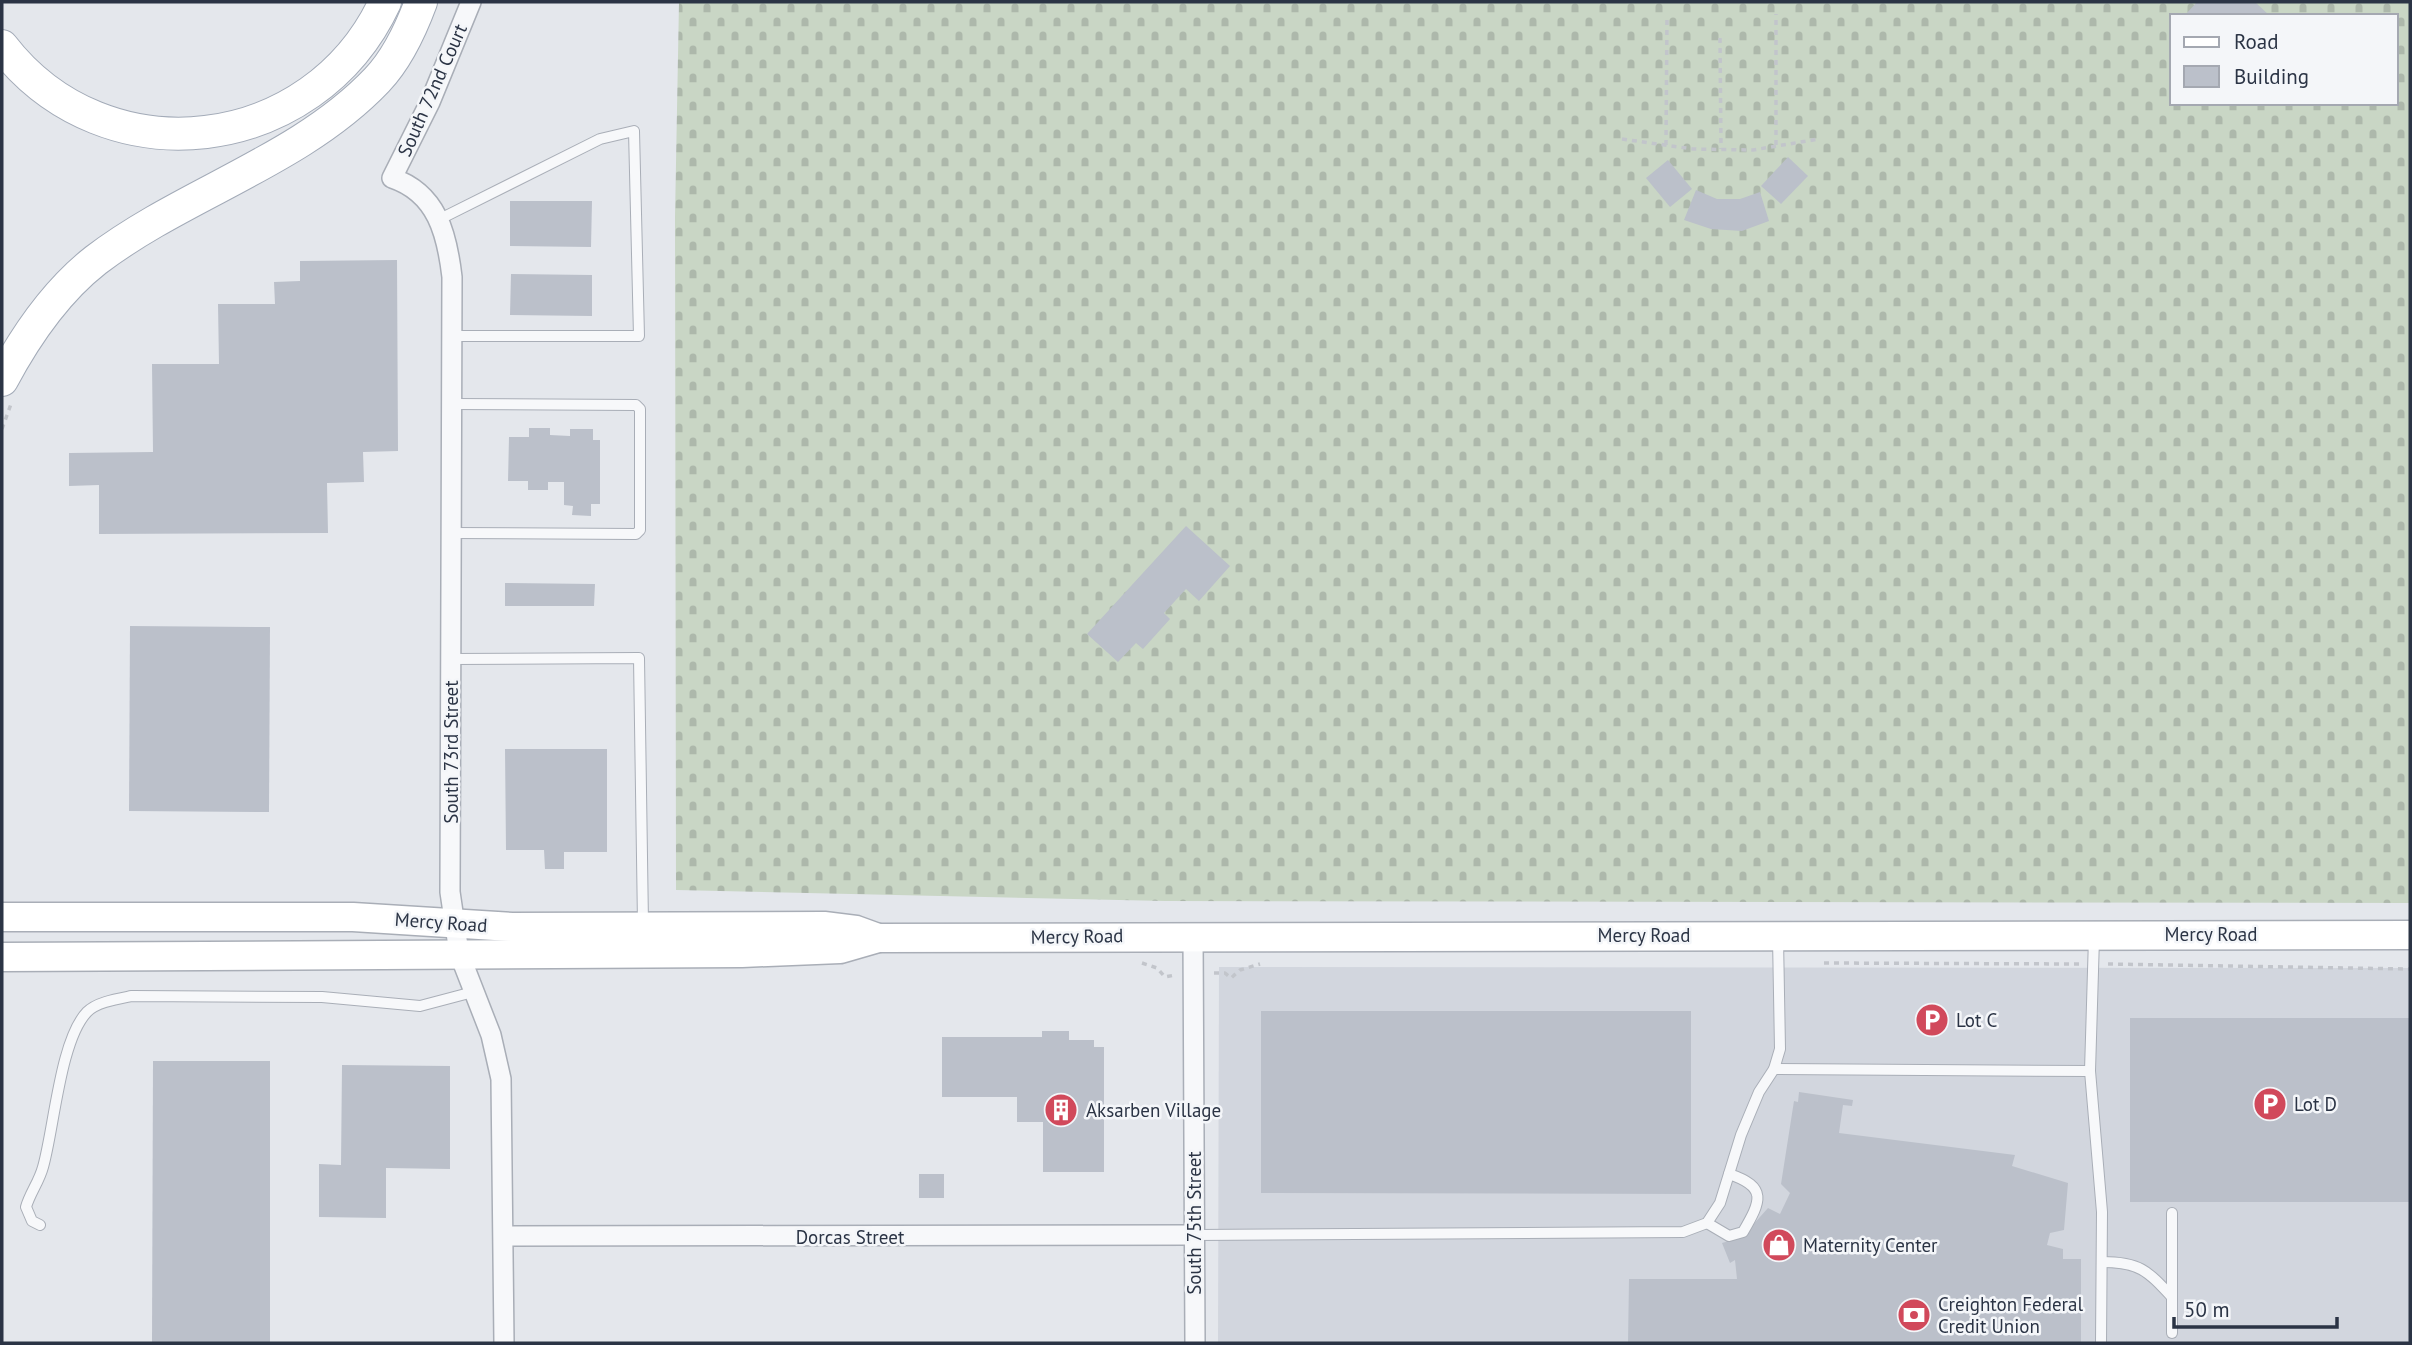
<svg xmlns="http://www.w3.org/2000/svg" width="2412" height="1345" font-family="'PT Sans',sans-serif">
<style>
.built{fill:#d2d6de}
.cemetery{fill:url(#cemetery-stones);fill-rule:evenodd}
.building{fill:#bbc0ca}
.lines{fill:none;stroke-linecap:round;stroke-linejoin:round}
.service-casing{stroke:#a9aeb7;stroke-width:12}
.minor-casing{stroke:#a9aeb7;stroke-width:22}
.secondary-casing{stroke:#a9aeb7;stroke-width:31}
.primary-casing{stroke:#a3abb8;stroke-width:34}
.path{stroke:#c2c5cb;stroke-width:3.5;stroke-dasharray:5 5;stroke-linecap:butt}
.service{stroke:#f7f8fa;stroke-width:10}
.minor{stroke:#f7f8fa;stroke-width:19}
.secondary{stroke:#fff;stroke-width:28}
.primary{stroke:#fff;stroke-width:32}
.labels{text-anchor:middle;dominant-baseline:central;stroke-width:5;stroke-linejoin:round;paint-order:stroke}
.street-label{font-size:19px;fill:#2b3445;stroke:#f4f6f9}
.poi-label{font-size:19px;fill:#2b3445;stroke:#f4f6f9;text-anchor:start}
</style>
<defs>
<pattern id="cemetery-stones" width="16" height="16" patternUnits="userSpaceOnUse" patternTransform="scale(1.75)"><rect width="16" height="16" fill="#c9d6c5"/><path d="M2 7V4a2 2 0 0 1 4 0v3zM10 15v-3a2 2 0 0 1 4 0v3z" fill="#adb8ab"/></pattern>
</defs>
<rect width="100%" height="100%" fill="#e4e7ec"/>
<!-- built -->
<polygon class="built" points="1219,967 2410,968 2410,1343 1218,1343"/>
<!-- cemetery -->
<path class="cemetery" d="M 679,2 L 2410,2 L 2410,903 L 1165,901 L 676,890 L 675,217 ZM 2172,16 L 2396,16 L 2396,103 L 2172,103 Z"/>
<!-- building -->
<g class="building">
<polygon points="2197,2 2255,2 2270,16 2184,16"/>
<polygon points="1788,157 1808,176 1781,204 1761,186"/>
<polygon points="1668,160 1692,189 1670,207 1646,178"/>
<polygon points="1696,190 1717,199 1740,199 1760,192 1769,221 1742,231 1711,229 1684,220"/>
<polygon points="510,201 592,201 591,247 510,246"/>
<polygon points="397,260 398,451 363,452 364,482 327,483 328,533 99,534 99,485 69,486 69,453 153,452 152,364 219,364 218,304 275,304 274,282 300,281 300,261"/>
<polygon points="511,274 592,275 592,316 510,315"/>
<polygon points="529,428 550,428 550,435 570,436 570,429 593,429 593,440 600,440 600,504 591,504 591,516 572,515 573,506 564,505 564,482 548,482 548,490 528,490 528,481 508,481 509,437 529,437"/>
<polygon points="1186,526 1230,566 1199,601 1186,589 1164,613 1170,619 1143,649 1136,643 1118,662 1087,634"/>
<polygon points="505,583 595,584 594,606 505,606"/>
<polygon points="130,626 270,627 269,812 129,811"/>
<polygon points="505,749 607,749 607,852 564,852 564,869 545,869 544,850 506,850"/>
<polygon points="1261,1011 1691,1011 1691,1194 1261,1193"/>
<rect x="2130" y="1018" width="280" height="184"/>
<polygon points="1042,1031 1069,1031 1069,1040 1094,1040 1094,1047 1104,1047 1104,1172 1043,1172 1043,1122 1017,1122 1017,1097 942,1097 942,1037 1042,1037"/>
<polygon points="153,1061 270,1061 270,1343 152,1343"/>
<polygon points="342,1065 450,1066 450,1169 386,1168 386,1218 319,1217 319,1164 341,1165"/>
<polygon points="1799,1092 1853,1100 1852,1106 1843,1105 1839,1133 2015,1155 2012,1166 2068,1183 2064,1230 2050,1233 2047,1245 2063,1249 2063,1259 2081,1259 2081,1343 1628,1343 1629,1279 1737,1279 1735,1260 1730,1263 1722,1243 1742,1237 1768,1208 1780,1214 1790,1193 1781,1184 1794,1101 1798,1102"/>
<rect x="919" y="1174" width="25" height="24"/>
</g>
<g class="lines">
<defs>
<g id="service">
<polyline points="440,219 600,139 634,131 639,336 452,336"/>
<polyline points="452,404 636,405 640,409 640,530 636,534 452,533"/>
<polyline points="452,659 639,658 643,923"/>
<polyline points="2094,938 2090,1071 2102,1212 2101,1343"/>
<polyline points="1774,1069 2090,1071"/>
<path d="M 1707,1223 L 1729,1236 L 1743,1232 C 1761,1201 1768,1187 1729,1174"/>
<path d="M 40,1225 L 32,1221 L 26,1207 C 30,1193 39,1182 43,1167 C 54,1129 60,1040 87,1012 C 97,1002 117,999 132,996 L 322,997 L 420,1006 L 473,992"/>
<polyline points="1195,1235 1683,1232 1707,1223 1720,1203 1741,1135 1759,1092 1774,1069 1780,1049 1778,938"/>
<path d="M 2102,1262 C 2139,1262 2147,1270 2172,1297"/>
<polyline points="2172,1333 2172,1213"/>
</g>
<g id="minor">
<path d="M 471,2 L 430,102 L 392,178 C 437,193 447,234 452,277 L 450,892 L 459,953 L 491,1035 L 501,1079 L 504,1343"/>
<polyline points="1193,935 1195,1343"/>
<polyline points="505,1236 1195,1235"/>
</g>
<g id="secondary">
<polyline points="2,917 353,917 512,927 824,926 856,930 878,938"/>
<polyline points="2,957 742,953 840,949 878,938 2410,935"/>
</g>
<g id="primary">
<path d="M 2,46 C 106,181 314,155 385,2"/>
<path d="M 2,380 C 26,335 55,292 96,260 C 184,193 300,161 377,80 C 397,59 411,29 421,2"/>
</g>
</defs>
<!-- service casing -->
<use href="#service" class="service-casing"/>
<!-- minor casing -->
<use href="#minor" class="minor-casing"/>
<!-- secondary casing -->
<use href="#secondary" class="secondary-casing"/>
<!-- primary casing -->
<use href="#primary" class="primary-casing"/>
<!-- path -->
<g class="path">
<polyline points="1720,38 1721,149"/>
<polyline points="1622,139 1693,149 1753,150 1819,139"/>
<polyline points="1666,145 1667,15"/>
<polyline points="1776,145 1776,14"/>
<polyline points="2,429 11,404"/>
<polyline points="1142,963 1157,968 1165,977 1175,975"/>
<polyline points="1824,963 2079,964"/>
<polyline points="2108,964 2410,969"/>
<polyline points="1214,973 1225,973 1231,978 1240,970 1260,964"/>
</g>
<!-- service -->
<use href="#service" class="service"/>
<!-- minor -->
<use href="#minor" class="minor"/>
<!-- secondary -->
<use href="#secondary" class="secondary"/>
<!-- primary -->
<use href="#primary" class="primary"/>
</g>
<!-- icons -->
<defs>
<symbol id="parking-disc" viewBox="-11 -11 22 22"><circle r="9.5" fill="#d1495b" stroke="#f4f6f9"/><path d="M-3.5-5.5H1a3.5 3.5 0 0 1 0 7H-1V5.5H-3.5ZM-1-3.4V-.6H.8a1.4 1.4 0 0 0 0-2.8Z" fill="#fff"/></symbol>
<symbol id="building-disc" viewBox="-11 -11 22 22"><circle r="9.5" fill="#d1495b" stroke="#f4f6f9"/><path d="M-4-6H4V6H1V3H-1V6H-4ZM-2.5-4.3h1.7v1.8h-1.7ZM.8-4.3h1.7v1.8H.8ZM-2.5-1h1.7V.8h-1.7ZM.8-1h1.7V.8H.8Z" fill="#fff"/></symbol>
<symbol id="shop-disc" viewBox="-11 -11 22 22"><circle r="9.5" fill="#d1495b" stroke="#f4f6f9"/><path d="M-5-2.5h2.3a2.7 3.5 0 0 1 5.4 0H5L5.5 6h-11ZM-1.5-2.5h3a1.5 2.3 0 0 0-3 0Z" fill="#fff"/></symbol>
<symbol id="bank-disc" viewBox="-11 -11 22 22"><circle r="9.5" fill="#d1495b" stroke="#f4f6f9"/><path d="M-6-4H6V4H-6ZM0-2.3a2.3 2.3 0 1 0 0 4.6a2.3 2.3 0 1 0 0-4.6Z" fill="#fff"/></symbol>
</defs>
<g fill-rule="evenodd">
<use href="#parking-disc" x="1913" y="1001" width="38" height="38"/>
<use href="#parking-disc" x="2251" y="1085" width="38" height="38"/>
<use href="#building-disc" x="1042" y="1091" width="38" height="38"/>
<use href="#shop-disc" x="1760" y="1226" width="38" height="38"/>
<use href="#bank-disc" x="1895" y="1296" width="38" height="38"/>
</g>
<g class="labels">
<!-- street labels -->
<g class="street-label">
<text transform="translate(432 90) rotate(-66)">South 72nd Court</text>
<text transform="translate(451 752) rotate(-90)">South 73rd Street</text>
<text transform="translate(441 922) rotate(4)">Mercy Road</text>
<text x="2211" y="934">Mercy Road</text>
<text x="1644" y="935">Mercy Road</text>
<text transform="translate(1077 936) rotate(-1)">Mercy Road</text>
<text transform="translate(1194 1223) rotate(-90)">South 75th Street</text>
<text x="850" y="1237">Dorcas Street</text>
</g>
<!-- poi labels -->
<g class="poi-label">
<text x="1956" y="1020">Lot C</text>
<text x="2294" y="1104">Lot D</text>
<text x="1086" y="1110">Aksarben Village</text>
<text x="1803" y="1245">Maternity Center</text>
<text x="1938" y="1304">Creighton Federal<tspan x="1938" dy="22">Credit Union</tspan></text>
</g>
</g>
<!-- border -->
<rect width="2412" height="1345" fill="none" stroke="#2b3445" stroke-width="7"/>
<!-- legend -->
<rect x="2170" y="14" width="228" height="91" fill="#f4f6f9" stroke="#a4a8b1" stroke-width="2"/>
<rect x="2184" y="37" width="35" height="10" fill="#ffffff" stroke="#a4a8b1" stroke-width="2"/>
<text x="2234" y="49" font-size="21" fill="#2b3445">Road</text>
<rect x="2184" y="66" width="35" height="21" fill="#bbc0ca" stroke="#a4a8b1" stroke-width="2"/>
<text x="2234" y="84" font-size="21" fill="#2b3445">Building</text>
<!-- scale -->
<path d="M2174 1317v10h163v-10" fill="none" stroke="#2b3445" stroke-width="3.5"/>
<text x="2184" y="1317" font-size="21" fill="#2b3445" stroke="#f4f6f9" stroke-width="5" paint-order="stroke">50 m</text>
</svg>
